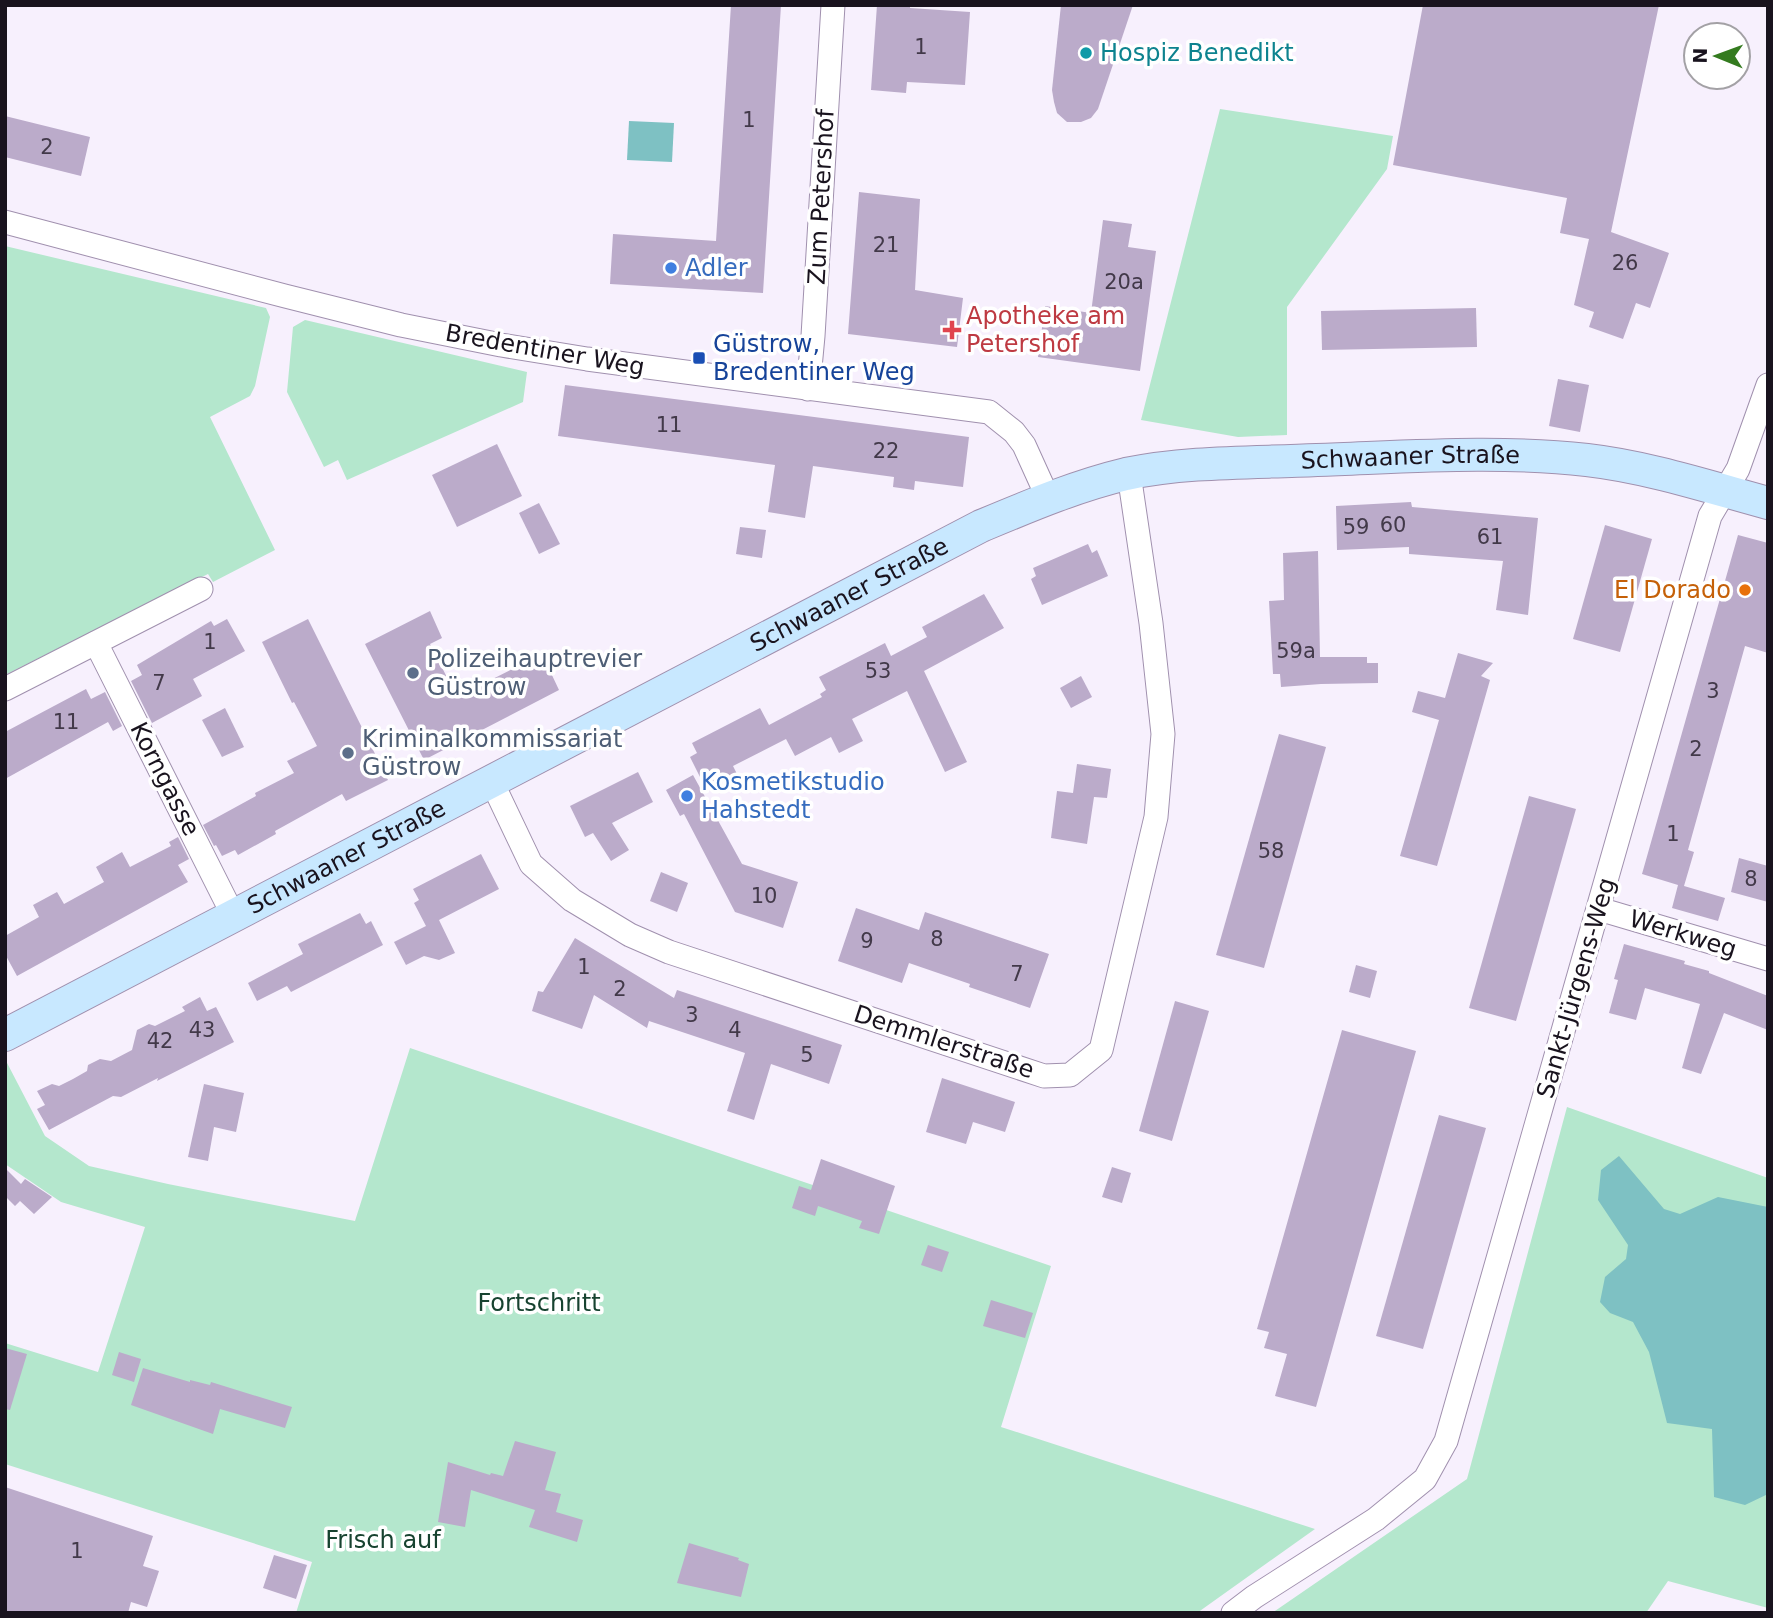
<svg xmlns="http://www.w3.org/2000/svg" width="1773" height="1618" font-family="'DejaVu Sans',sans-serif">
<style>
.green{fill:#b4e7cd}
.water{fill:#7ec1c3}
.building{fill:#bbabca}
.lines{fill:none;stroke-linecap:round;stroke-linejoin:round}
.minor-casing{stroke:#a090ae;stroke-width:25}
.secondary-casing{stroke:#a090ae;stroke-width:34}
.minor{stroke:#fff;stroke-width:23}
.secondary{stroke:#c8e8ff;stroke-width:32}
.culture-dot{fill:#0f9aa8;stroke:#fff;stroke-width:2.5}
.shop-dot{fill:#3f7fe0;stroke:#fff;stroke-width:2.5}
.health-dot{fill:#e0444e;stroke:#fff;stroke-width:2.5}
.transit-dot{fill:#1a4fb4;stroke:#fff;stroke-width:2.5}
.food-dot{fill:#e8710a;stroke:#fff;stroke-width:2.5}
.service-dot{fill:#5c6f8a;stroke:#fff;stroke-width:2.5}
.labels{text-anchor:middle;dominant-baseline:central;stroke-width:7;stroke-linejoin:round;paint-order:stroke}
.number-label{font-size:21px;fill:#423949}
.culture-label{font-size:24px;fill:#0d838f;stroke:#fff;text-anchor:start}
.street-label{font-size:24px;fill:#19131e;stroke:#fff}
.shop-label{font-size:24px;fill:#366cbe;stroke:#fff;text-anchor:start}
.health-label{font-size:24px;fill:#be3a42;stroke:#fff;text-anchor:start}
.transit-label{font-size:24px;fill:#164399;stroke:#fff;text-anchor:start}
.food-label{font-size:24px;fill:#c56008;stroke:#fff;text-anchor:end}
.service-label{font-size:24px;fill:#4e5e75;stroke:#fff;text-anchor:start}
.park-label{font-size:24px;fill:#174330;stroke:#fff}
</style>
<rect width="100%" height="100%" fill="#f7f0fd"/>
<!-- green -->
<g class="green">
<polygon points="1220,109 1393,136 1387,169 1287,307 1287,435 1238,437 1141,420"/>
<polygon points="5,246 266,308 270,317 255,386 250,396 210,417 275,550 213,582 208,574 5,675"/>
<polygon points="305,320 527,372 523,402 347,480 338,460 324,467 287,392 293,327"/>
<polygon points="410,1048 1051,1266 1001,1427 1315,1529 1197,1613 296,1613 312,1562 5,1464 5,1343 98,1372 145,1227 61,1202 5,1164 5,1059 45,1136 89,1166 168,1184 355,1221"/>
<polygon points="1567,1107 1768,1178 1768,1608 1668,1581 1646,1613 1272,1613 1467,1479"/>
</g>
<!-- water -->
<g class="water">
<polygon points="629,121 674,123 672,162 627,160"/>
<polygon points="1619,1156 1664,1209 1680,1214 1718,1197 1768,1207 1768,1494 1745,1505 1714,1497 1712,1429 1667,1423 1649,1352 1633,1322 1610,1313 1600,1302 1605,1277 1626,1259 1628,1245 1598,1200 1601,1170"/>
</g>
<!-- building -->
<g class="building">
<polygon points="731,5 781,5 763,293 610,284 613,234 716,241"/>
<polygon points="877,5 910,5 910,8 970,12 965,85 907,82 906,93 871,90"/>
<polygon points="1061,5 1133,5 1098,109 1091,118 1081,122 1067,122 1057,113 1054,102 1052,90"/>
<polygon points="1423,5 1659,5 1611,232 1669,253 1650,308 1636,303 1623,339 1589,327 1594,312 1574,305 1589,239 1560,233 1567,198 1393,165"/>
<polygon points="5,116 90,137 81,176 5,157"/>
<polygon points="859,192 920,199 915,290 963,298 957,347 848,334"/>
<polygon points="1103,220 1132,224 1128,247 1156,251 1140,371 1038,357 1045,306 1091,313"/>
<polygon points="1476,308 1477,347 1322,350 1321,311"/>
<polygon points="1558,379 1589,385 1580,432 1549,426"/>
<polygon points="565,385 969,437 963,487 915,481 914,490 893,487 894,477 813,466 805,518 768,512 775,465 558,436"/>
<polygon points="497,444 522,496 457,527 432,475"/>
<polygon points="1411,502 1412,507 1538,518 1528,615 1496,610 1503,561 1409,554 1409,547 1337,550 1336,506"/>
<polygon points="539,503 560,544 539,554 519,513"/>
<polygon points="1605,525 1652,539 1620,652 1573,639"/>
<polygon points="740,527 766,530 762,558 736,554"/>
<polygon points="1738,535 1768,543 1768,653 1745,646 1688,850 1694,852 1684,886 1725,898 1718,921 1672,908 1678,885 1642,874"/>
<polygon points="1088,544 1092,553 1097,550 1108,576 1042,605 1031,579 1036,576 1033,568"/>
<polygon points="1318,551 1320,657 1367,657 1367,663 1378,663 1378,683 1321,684 1281,687 1280,674 1273,674 1269,601 1284,600 1283,553"/>
<polygon points="984,594 1004,628 924,671 967,762 945,772 907,691 852,719 863,741 839,753 831,737 795,756 786,739 733,766 737,774 706,789 690,757 697,753 692,743 760,708 769,725 822,697 820,694 826,690 819,677 885,643 891,656 927,637 922,627"/>
<polygon points="430,611 442,638 430,644 457,697 542,654 559,690 424,760 365,644"/>
<polygon points="227,619 245,651 193,679 202,696 152,723 131,681 142,675 137,665 211,621 214,626"/>
<polygon points="308,619 388,780 346,801 342,794 275,831 276,834 238,855 235,850 222,856 216,845 214,846 203,825 256,796 255,793 294,773 287,761 317,746 294,702 292,703 262,642"/>
<polygon points="1458,653 1493,663 1481,676 1490,680 1437,866 1400,856 1439,720 1412,712 1418,691 1445,698"/>
<polygon points="1081,676 1092,697 1071,708 1060,688"/>
<polygon points="86,689 91,699 105,692 122,726 113,731 108,722 5,779 5,732"/>
<polygon points="225,708 244,747 222,757 202,720"/>
<polygon points="1279,734 1326,747 1264,968 1216,955"/>
<polygon points="1077,764 1111,769 1107,798 1094,797 1087,844 1051,838 1057,791 1073,793"/>
<polygon points="638,772 653,802 612,823 629,850 611,861 593,833 585,837 570,806"/>
<polygon points="693,775 742,864 798,882 783,928 735,912 684,814 680,816 666,790"/>
<polygon points="1529,796 1576,809 1516,1021 1469,1008"/>
<polygon points="178,837 189,859 178,865 188,882 17,976 5,954 5,936 39,917 33,905 57,892 64,904 104,882 96,867 122,852 130,867 171,846 169,842"/>
<polygon points="481,854 499,889 439,920 455,953 439,960 424,956 406,965 394,942 426,926 414,903 419,900 413,889"/>
<polygon points="1739,858 1768,866 1768,902 1731,892"/>
<polygon points="661,872 688,883 677,912 650,901"/>
<polygon points="856,908 919,930 925,912 1049,954 1030,1008 969,987 970,984 909,963 902,983 838,961"/>
<polygon points="360,913 366,924 371,921 383,945 291,992 287,986 257,1001 248,983 303,954 298,944"/>
<polygon points="575,938 674,998 677,990 842,1045 829,1084 771,1064 754,1120 727,1111 745,1053 649,1021 647,1028 594,995 582,1029 532,1011 538,991 543,992"/>
<polygon points="1624,944 1685,961 1684,964 1709,971 1709,973 1768,996 1768,1030 1724,1013 1701,1074 1682,1068 1700,1004 1645,988 1636,1020 1609,1013 1618,980 1614,979"/>
<polygon points="1356,965 1377,971 1370,998 1349,992"/>
<polygon points="200,997 207,1011 216,1007 234,1042 157,1081 158,1078 121,1097 113,1096 49,1130 37,1109 45,1105 37,1091 52,1084 59,1086 73,1079 87,1071 88,1065 100,1059 111,1061 132,1050 137,1030 149,1024 155,1026 185,1011 182,1007"/>
<polygon points="1175,1001 1209,1011 1172,1141 1139,1131"/>
<polygon points="1342,1030 1416,1051 1316,1407 1275,1396 1287,1354 1264,1348 1269,1332 1257,1329"/>
<polygon points="942,1078 1015,1102 1005,1132 973,1122 966,1144 926,1132"/>
<polygon points="204,1084 244,1093 236,1132 214,1127 208,1161 188,1157"/>
<polygon points="1439,1115 1486,1128 1423,1349 1376,1336"/>
<polygon points="821,1159 895,1186 879,1234 859,1228 862,1221 818,1206 815,1216 792,1208 799,1186 811,1190"/>
<polygon points="1112,1167 1131,1173 1122,1203 1102,1197"/>
<polygon points="5,1168 21,1184 25,1179 52,1197 34,1214 20,1201 15,1206 5,1196"/>
<polygon points="928,1245 949,1252 942,1272 921,1265"/>
<polygon points="991,1300 1033,1313 1025,1338 983,1326"/>
<polygon points="5,1348 27,1354 10,1410 5,1409"/>
<polygon points="119,1352 141,1359 134,1382 112,1375"/>
<polygon points="143,1368 190,1382 190,1380 210,1385 211,1382 292,1407 285,1428 220,1409 213,1434 131,1405"/>
<polygon points="515,1441 556,1452 545,1490 561,1494 556,1512 583,1520 577,1542 529,1527 535,1510 471,1490 465,1527 438,1522 448,1462 490,1475 491,1473 503,1476"/>
<polygon points="5,1487 153,1536 143,1566 159,1571 147,1607 131,1602 128,1613 5,1613"/>
<polygon points="689,1543 739,1558 738,1560 749,1564 741,1597 677,1583"/>
<polygon points="274,1555 307,1565 296,1599 263,1588"/>
</g>
<g class="lines">
<defs>
<g id="minor">
<polyline points="5,222 285,296 401,325 501,345 587,359 989,412 1014,432 1024,445 1048,498"/>
<polyline points="808,389 813,336 833,5"/>
<polyline points="96,643 233,915"/>
<polyline points="5,689 201,589"/>
<polyline points="491,780 531,864 572,900 630,935 669,952 1044,1076 1070,1075 1101,1050 1156,817 1163,734 1151,623 1129,474"/>
<polyline points="1599,909 1768,959"/>
<polyline points="1233,1613 1254,1597 1376,1519 1425,1479 1446,1441 1710,516 1738,469 1768,385"/>
</g>
<g id="secondary">
<path id="s1" d="M 5,1035 L 981,526 C 1029,506 1076,486 1126,474 C 1188,461 1254,463 1317,460 C 1406,457 1498,450 1587,460 C 1648,467 1709,487 1768,503"/>
</g>
</defs>
<!-- minor casing -->
<use href="#minor" class="minor-casing"/>
<!-- secondary casing -->
<use href="#secondary" class="secondary-casing"/>
<!-- minor -->
<use href="#minor" class="minor"/>
<!-- secondary -->
<use href="#secondary" class="secondary"/>
</g>
<!-- markers -->
<circle class="culture-dot" cx="1086" cy="53" r="7"/>
<g class="shop-dot">
<circle cx="671" cy="268" r="7"/>
<circle cx="687" cy="796" r="7"/>
</g>
<path class="health-dot" d="M948.5 319.5h7v7h7v7h-7v7h-7v-7h-7v-7h7z"/>
<rect class="transit-dot" x="692" y="351" width="14" height="14" rx="3.5"/>
<circle class="food-dot" cx="1745" cy="590" r="7"/>
<g class="service-dot">
<circle cx="413" cy="673" r="7"/>
<circle cx="348" cy="753" r="7"/>
</g>
<g class="labels">
<!-- number labels -->
<g class="number-label">
<text x="921" y="47">1</text>
<text x="749" y="120">1</text>
<text x="47" y="147">2</text>
<text x="886" y="245">21</text>
<text x="1625" y="263">26</text>
<text x="1124" y="282">20a</text>
<text x="669" y="425">11</text>
<text x="886" y="451">22</text>
<text x="1393" y="525">60</text>
<text x="1356" y="527">59</text>
<text x="1490" y="537">61</text>
<text x="210" y="642">1</text>
<text x="1296" y="651">59a</text>
<text x="878" y="671">53</text>
<text x="159" y="683">7</text>
<text x="1713" y="691">3</text>
<text x="66" y="722">11</text>
<text x="1696" y="749">2</text>
<text x="1673" y="834">1</text>
<text x="1271" y="851">58</text>
<text x="1751" y="879">8</text>
<text x="764" y="896">10</text>
<text x="937" y="939">8</text>
<text x="867" y="941">9</text>
<text x="584" y="967">1</text>
<text x="1017" y="974">7</text>
<text x="620" y="989">2</text>
<text x="692" y="1015">3</text>
<text x="202" y="1030">43</text>
<text x="735" y="1030">4</text>
<text x="160" y="1041">42</text>
<text x="807" y="1055">5</text>
<text x="77" y="1551">1</text>
</g>
<!-- culture labels -->
<g class="culture-label">
<text x="1100" y="53">Hospiz Benedikt</text>
</g>
<!-- street labels -->
<g class="street-label">
<text transform="translate(821 197) rotate(-87)">Zum Petershof</text>
<text transform="translate(545 350) rotate(10)">Bredentiner Weg</text>
<text stroke="none"><textPath href="#s1" startOffset="1540">Schwaaner Straße</textPath></text>
<text stroke="none"><textPath href="#s1" startOffset="952">Schwaaner Straße</textPath></text>
<text transform="translate(165 779) rotate(63)">Korngasse</text>
<text stroke="none"><textPath href="#s1" startOffset="385">Schwaaner Straße</textPath></text>
<text transform="translate(1683 934) rotate(17)">Werkweg</text>
<text transform="translate(1576 988) rotate(-74)">Sankt-Jürgens-Weg</text>
<text transform="translate(944 1042) rotate(18)">Demmlerstraße</text>
</g>
<!-- shop labels -->
<g class="shop-label">
<text x="685" y="268">Adler</text>
<text x="701" y="782">Kosmetikstudio<tspan x="701" dy="28">Hahstedt</tspan></text>
</g>
<!-- health labels -->
<g class="health-label">
<text x="966" y="316">Apotheke am<tspan x="966" dy="28">Petershof</tspan></text>
</g>
<!-- transit labels -->
<g class="transit-label">
<text x="713" y="344">Güstrow,<tspan x="713" dy="28">Bredentiner Weg</tspan></text>
</g>
<!-- food labels -->
<g class="food-label">
<text x="1731" y="590">El Dorado</text>
</g>
<!-- service labels -->
<g class="service-label">
<text x="427" y="659">Polizeihauptrevier<tspan x="427" dy="28">Güstrow</tspan></text>
<text x="362" y="739">Kriminalkommissariat<tspan x="362" dy="28">Güstrow</tspan></text>
</g>
<!-- park labels -->
<g class="park-label">
<text x="539" y="1303">Fortschritt</text>
<text x="383" y="1540">Frisch auf</text>
</g>
</g>
<!-- border -->
<rect width="1773" height="1618" fill="none" stroke="#19131e" stroke-width="14"/>
<!-- north arrow -->
<g transform="translate(1717 56) rotate(271)"><circle r="33" fill="#ffffff" stroke="#a3a1a5" stroke-width="2"/>
<path d="M0-5L12 26L0 18L-12 26Z" fill="#347b1f"/>
<text y="-10" font-size="19" font-weight="bold" text-anchor="middle" fill="#19131e">N</text>
</g>
</svg>
